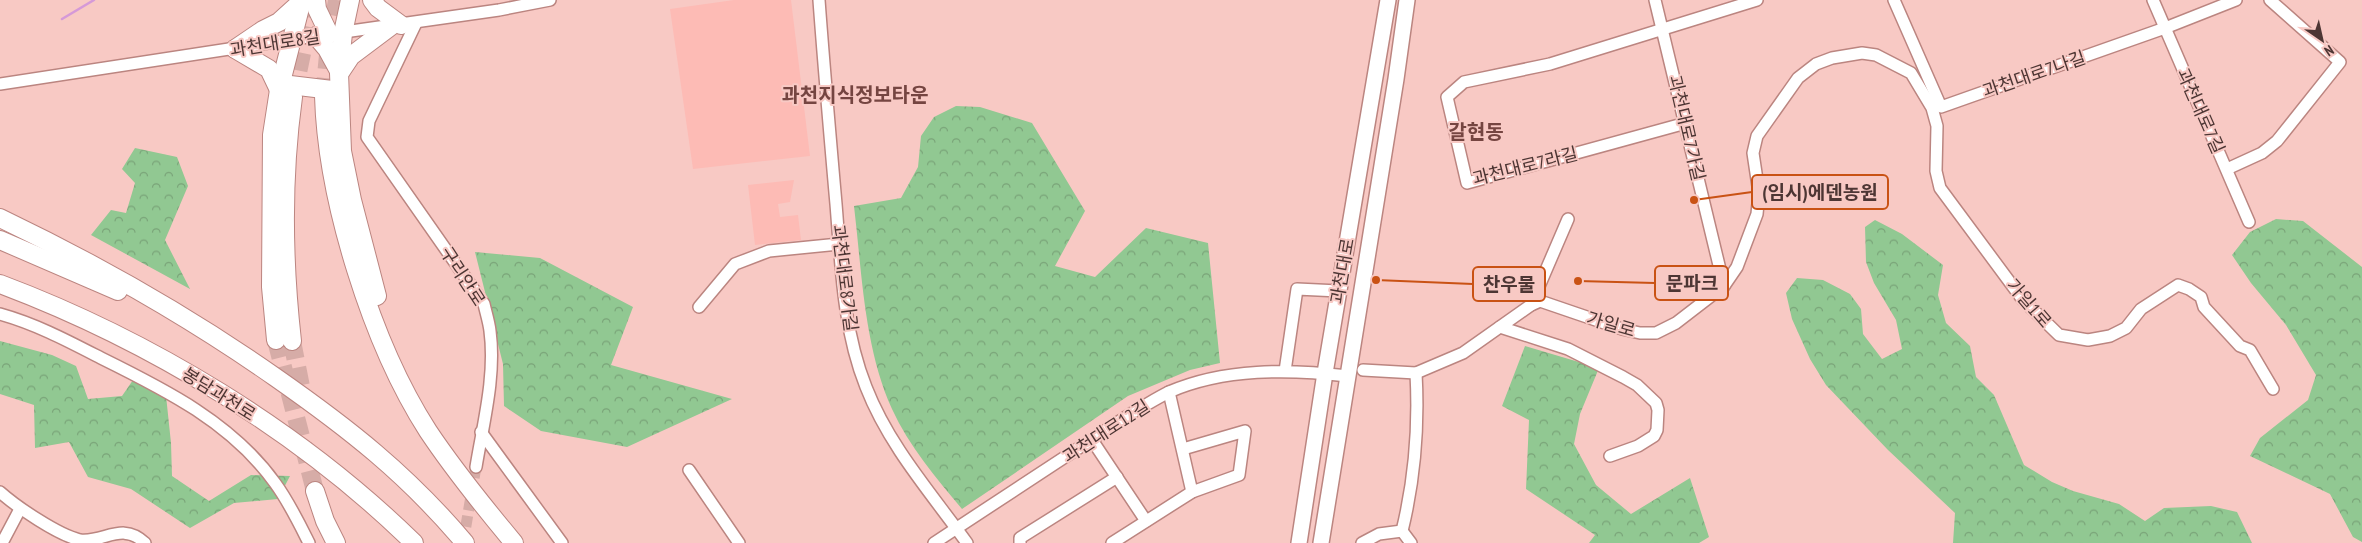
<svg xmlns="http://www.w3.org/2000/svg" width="2362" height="543" font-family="'PT Sans Narrow','Noto Sans KR',sans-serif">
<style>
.built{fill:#fdbbb5}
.forest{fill:url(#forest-crowns)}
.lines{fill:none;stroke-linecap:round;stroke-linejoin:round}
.stream{stroke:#d599d8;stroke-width:2.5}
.minor-tunnel{stroke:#d6aca7;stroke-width:11;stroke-dasharray:11 5.5;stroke-linecap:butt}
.highway-tunnel{stroke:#d6aca7;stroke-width:18;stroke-dasharray:18 9;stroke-linecap:butt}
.minor-casing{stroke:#bb8580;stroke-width:14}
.major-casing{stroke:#bb8580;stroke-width:18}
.highway-casing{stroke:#bb8580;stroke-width:20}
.minor{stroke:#fff;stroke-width:11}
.major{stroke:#fff;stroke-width:15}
.highway{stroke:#fff;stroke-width:18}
.labels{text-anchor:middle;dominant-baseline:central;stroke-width:4;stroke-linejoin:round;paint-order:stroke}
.street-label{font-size:18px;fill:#4d3634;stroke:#f8c9c4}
.quarter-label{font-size:20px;font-weight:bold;fill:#754541;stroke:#f8c9c4}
.leader{fill:none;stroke:#c95214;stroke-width:2}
.callout-dot{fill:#c95214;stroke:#f8c9c4;stroke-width:2}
.callout{fill:#f8c9c4;stroke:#c95214;stroke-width:2}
.callout-label{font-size:19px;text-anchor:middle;font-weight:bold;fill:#4d3634}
</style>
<defs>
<pattern id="forest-crowns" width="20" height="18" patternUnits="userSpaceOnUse" patternTransform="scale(1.25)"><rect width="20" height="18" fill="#91c892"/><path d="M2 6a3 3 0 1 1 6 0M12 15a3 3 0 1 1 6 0" fill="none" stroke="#79a378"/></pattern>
</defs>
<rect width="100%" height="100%" fill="#f8c9c4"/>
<!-- built -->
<g class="built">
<polygon points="734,0 791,0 810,156 693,169 670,9"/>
<polygon points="794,180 790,202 778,204 780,217 798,215 801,240 755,245 748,185"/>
</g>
<!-- forest -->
<g class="forest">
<path d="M 956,106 L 980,107 L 1032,123 L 1085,211 L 1055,266 L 1095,277 L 1146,228 L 1208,243 L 1220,363 L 1190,370 L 1128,396 L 962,509 C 936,478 909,446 892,409 C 864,347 862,273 854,206 L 901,198 L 918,167 L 921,136 L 934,117 Z"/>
<polygon points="135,148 177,157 188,186 165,240 190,289 91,235 111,210 126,213 135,183 122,169"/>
<polygon points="2276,219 2303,221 2362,267 2362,542 2353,537 2330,494 2250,456 2260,438 2308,400 2316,375 2286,325 2251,283 2232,255 2250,232"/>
<polygon points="1875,220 1902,234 1943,265 1938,295 1946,323 1970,346 1976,377 1994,395 2024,465 2052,482 2073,491 2119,504 2145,521 2164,508 2211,506 2237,512 2252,543 1953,543 1955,513 1888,450 1826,385 1810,359 1792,319 1786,293 1797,278 1823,280 1850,294 1861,309 1863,334 1882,359 1902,349 1896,320 1874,283 1866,262 1865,227"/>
<polygon points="475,252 540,258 633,307 611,365 732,399 627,447 541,431 504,406 503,364"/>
<polygon points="0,341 52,355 76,366 88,399 122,396 133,380 165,386 171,443 172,476 209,501 251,475 290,476 278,499 234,503 190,528 131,489 88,477 69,442 35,448 34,405 0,394"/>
<polygon points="1525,346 1599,368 1580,414 1574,444 1596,485 1631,514 1690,478 1709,537 1699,543 1589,543 1595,535 1526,489 1529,420 1502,406"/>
</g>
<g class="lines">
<!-- stream -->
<polyline class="stream" points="62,19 94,0"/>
<!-- minor-tunnel -->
<polyline class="minor-tunnel" points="463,543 476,467"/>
<!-- highway-tunnel -->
<g class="highway-tunnel">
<polyline points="324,96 328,55 337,0"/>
<polyline points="293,97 313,0"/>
<polyline points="276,340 315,491"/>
<polyline points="292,341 305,407"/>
</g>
<defs>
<g id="minor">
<path d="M 819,0 C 824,68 830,136 836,204 C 841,265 843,330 866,387 C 889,446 931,493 967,543"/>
<polyline points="1655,0 1724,286"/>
<polyline points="1894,0 1941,107 2165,28 2236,0"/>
<polyline points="2153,0 2249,222"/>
<path d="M 416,23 L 369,121 L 367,137 L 484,304 C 486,313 489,322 490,331 C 496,376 483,424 476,467"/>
<polyline points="337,33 499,10 550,0"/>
<polyline points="0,84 321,35"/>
<polyline points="1686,123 1467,183 1447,97 1464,82 1550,64 1757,0"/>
<polyline points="2227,169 2262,153 2277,141 2340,62 2270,0"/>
<polyline points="1531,305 1568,219"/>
<polyline points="699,307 735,264 769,251 839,244"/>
<path d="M 0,314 C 36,324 68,341 101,358 C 166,390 232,423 275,483 C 289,502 299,523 309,543"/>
<polyline points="1500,327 1568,349 1623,377 1637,385 1656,403 1658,410 1657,430 1654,436 1638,446 1610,456"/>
<polyline points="1363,370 1416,373 1463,353 1531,305 1540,301 1622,329 1640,333 1656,333 1676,323 1724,286 1737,267 1757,214 1759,193 1753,153 1757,136 1798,78 1816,64 1832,58 1862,53 1876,55 1911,73 1932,108 1937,126 1936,171 1940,188 2023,300 2059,335 2088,340 2110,336 2126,328 2141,309 2178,285 2189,289 2201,297 2204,307 2240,346 2250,350 2273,389"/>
<polyline points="1285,371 1297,289 1339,291"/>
<polyline points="1169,392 1192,492"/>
<polyline points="481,432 562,543"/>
<polyline points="1092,440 1146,521"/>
<polyline points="689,470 739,543"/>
<path d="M 0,492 C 17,507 58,535 80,540 C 104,543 122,521 145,543"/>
<polyline points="1402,531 1411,543"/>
<polyline points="2,543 20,509"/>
<path d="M 934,543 L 1135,411 C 1146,405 1157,398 1169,392 C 1224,368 1289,369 1348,376"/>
<polyline points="1020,543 1020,538 1117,477"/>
<polyline points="1112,543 1192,492 1239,475 1245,431 1183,449"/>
<path d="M 1362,543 L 1379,534 L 1402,531 C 1415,478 1419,427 1416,373"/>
</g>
<g id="major">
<polyline points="1299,543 1325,373 1388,0"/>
<polyline points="1321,543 1396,79 1407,0"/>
</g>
<g id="highway">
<polyline points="316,0 317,9 329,34"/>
<polyline points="350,0 343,33 339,73 342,151 352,200 377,296"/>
<polyline points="372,0 378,8 401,25"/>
<polyline points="316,36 327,49 339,71"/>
<polyline points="235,49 263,30 279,22 302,1"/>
<polyline points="235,49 269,69 279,90"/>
<polyline points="341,71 351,56 391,26"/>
<polyline points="280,87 290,85 332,90 337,93"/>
<path d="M 324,96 C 327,200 372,344 428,431 C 454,470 484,507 514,543"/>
<path d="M 0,218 C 96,264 188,316 275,377 C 348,428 407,474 465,543"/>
<polyline points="0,240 118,291"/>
<path d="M 0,284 C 149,340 300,431 414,543"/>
<polyline points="276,340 271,287 272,135 279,90 302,0"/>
<path d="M 292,341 C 283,261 282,177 293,97"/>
<polyline points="315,491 325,521 336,543"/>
</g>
</defs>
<!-- minor casing -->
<use href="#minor" class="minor-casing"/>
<!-- major casing -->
<use href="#major" class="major-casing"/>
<!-- highway casing -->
<use href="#highway" class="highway-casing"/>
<!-- minor -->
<use href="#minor" class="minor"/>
<!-- major -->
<use href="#major" class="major"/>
<!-- highway -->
<use href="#highway" class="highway"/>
</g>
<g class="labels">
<!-- street labels -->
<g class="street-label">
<text transform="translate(275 43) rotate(-9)">과천대로8길</text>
<text transform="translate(2034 74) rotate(-19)">과천대로7나길</text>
<text transform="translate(2201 111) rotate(66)">과천대로7길</text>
<text transform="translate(1687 128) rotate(77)">과천대로7가길</text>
<text transform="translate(1525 166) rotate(-14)">과천대로7라길</text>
<text transform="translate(1342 271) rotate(-80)">과천대로</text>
<text transform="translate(463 276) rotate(57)">구리안로</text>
<text transform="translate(845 278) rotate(83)">과천대로8가길</text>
<text transform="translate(2029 303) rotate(49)">가일1로</text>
<text transform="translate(1611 324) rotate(16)">가일로</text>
<text transform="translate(219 394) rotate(32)">봉담과천로</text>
<text transform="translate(1106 431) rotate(-33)">과천대로12길</text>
</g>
<!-- quarter labels -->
<g class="quarter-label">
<text x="855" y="95">과천지식정보타운</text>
<text x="1476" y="132">갈현동</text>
</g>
</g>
<!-- callouts -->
<path class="leader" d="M1694 200L1752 192M1578 281L1655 283M1376 280L1473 284"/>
<g class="callout-dot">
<circle cx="1694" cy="200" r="5"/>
<circle cx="1578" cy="281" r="5"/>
<circle cx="1376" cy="280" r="5"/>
</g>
<g class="callout">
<rect x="1752" y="175" width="136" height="34" rx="5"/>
<rect x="1655" y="266" width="73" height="34" rx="5"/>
<rect x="1473" y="267" width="72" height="34" rx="5"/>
</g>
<g class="callout-label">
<text x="1820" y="199">(임시)에덴농원</text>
<text x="1692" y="290">문파크</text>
<text x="1509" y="291">찬우물</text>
</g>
<!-- north arrow -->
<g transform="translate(2322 40) rotate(146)" stroke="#f8c9c4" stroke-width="4" paint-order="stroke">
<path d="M0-4L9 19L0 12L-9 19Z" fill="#4d3634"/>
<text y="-8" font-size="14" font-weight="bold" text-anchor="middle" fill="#4d3634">N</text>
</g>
</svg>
